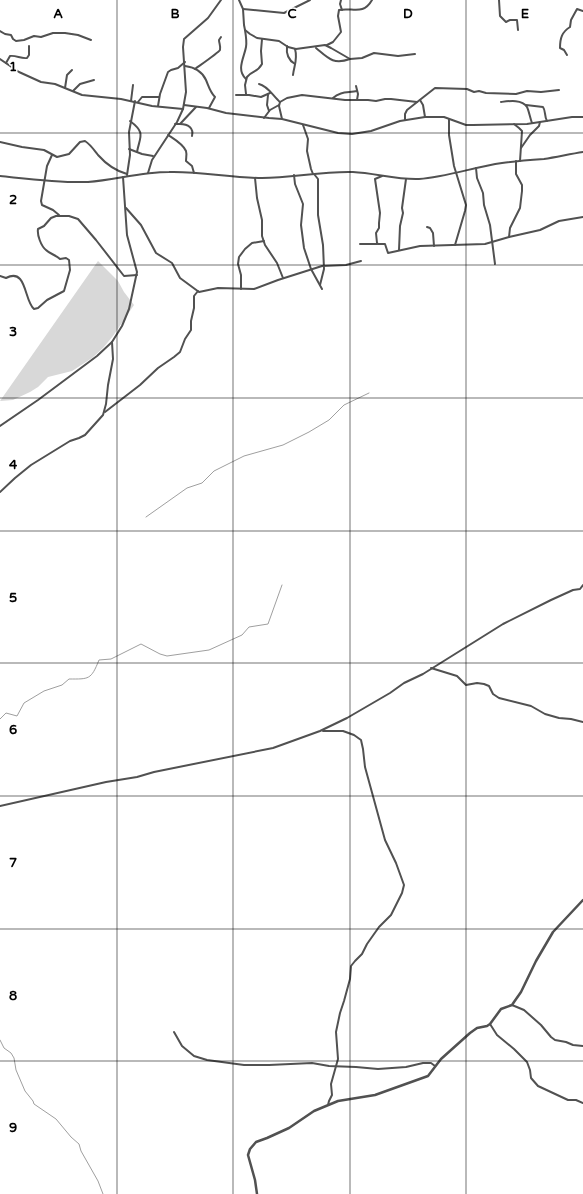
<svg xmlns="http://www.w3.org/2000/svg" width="583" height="1194" font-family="'Varela Round',sans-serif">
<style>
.green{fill:#d8d8d8}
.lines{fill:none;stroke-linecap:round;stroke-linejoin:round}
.stream{stroke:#9f9f9f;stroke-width:1}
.minor{stroke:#515151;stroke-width:2}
.tertiary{stroke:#515151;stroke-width:2.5}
.grid{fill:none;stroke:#000;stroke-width:1;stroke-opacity:0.55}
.grid-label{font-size:13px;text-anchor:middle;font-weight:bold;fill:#000;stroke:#fff;stroke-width:3;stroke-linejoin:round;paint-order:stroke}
</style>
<rect width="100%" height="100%" fill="#fff"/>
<!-- green -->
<polygon class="green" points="98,261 118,281 124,292 134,305 113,336 103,348 92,358 72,371 48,377 38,387 30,392 13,400 0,401"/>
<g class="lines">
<!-- stream -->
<g class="stream">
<polyline points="146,517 187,488 202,483 214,471 244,456 283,445 309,432 329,420 344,405 369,393"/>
<path d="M 0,719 L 6,713 L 17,716 L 24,703 L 44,691 L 62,685 L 69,679 C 89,679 91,680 99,660 L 111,659 L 141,644 L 160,654 L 167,656 L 209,650 L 242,635 L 249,627 L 268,624 L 282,585"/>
<polyline points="0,1040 4,1048 11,1053 14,1058 16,1070 25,1091 33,1101 34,1104 56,1119 71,1137 79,1144 81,1151 98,1181 103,1194"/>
</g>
<!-- minor -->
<g class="minor">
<polyline points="239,0 243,9 244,25 245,30 250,34 257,38 279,41 288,47 296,49 325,45 331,48 350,59 362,58 374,53 398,56 415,54"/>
<polyline points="341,0 340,4 342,10"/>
<polyline points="499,0 500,16 506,22 510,20 517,20 518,30"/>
<polyline points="243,9 284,13 310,0"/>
<path d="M 245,30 C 246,36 247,42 246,47 C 244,58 236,70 246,79"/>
<polyline points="0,31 5,34 11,35 13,39 16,41 24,40 34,36 41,37 53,33 65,33 78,35 91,40"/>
<path d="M 327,45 L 333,42 L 341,32 L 338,16 L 339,10 C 352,7 363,16 372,0"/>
<path d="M 287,46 C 286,54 288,60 295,64"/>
<path d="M 316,48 C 328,58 333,65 350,59"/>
<path d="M 567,55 L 564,50 L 560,48 C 560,38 562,32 570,27 L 571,20 L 577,9 L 583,11"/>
<polyline points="0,59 19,72 41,82 55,84 82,95 121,99 152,106 183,109"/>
<path d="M 6,63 L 10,56 C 16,55 21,59 27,58 L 29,55 L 29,46"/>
<path d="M 185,66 C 193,67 202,71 206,80 C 209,87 210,92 215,97 L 209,108"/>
<path d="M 195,69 C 199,66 218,53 220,50 C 221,47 219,43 219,40 L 221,37"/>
<path d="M 293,75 C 294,66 298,59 295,49"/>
<path d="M 259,84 C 268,86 273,96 280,102"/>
<polyline points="356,86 358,94 357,100"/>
<polyline points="65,88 67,75 72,70"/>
<polyline points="73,91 80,84 94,80"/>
<path d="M 246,94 L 245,85 L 247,77 C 253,70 257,73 262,64 L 261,51 L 262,39"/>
<polyline points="236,95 249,95 261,97 270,93"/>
<polyline points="268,95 267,105 269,111"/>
<path d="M 333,98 C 340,91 349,93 357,91"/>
<polyline points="420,100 423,105 425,117"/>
<polyline points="131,101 133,85"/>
<polyline points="138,102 142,97 159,97"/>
<path d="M 501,102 C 509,101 522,99 527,107 C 529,111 530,118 532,123"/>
<polyline points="184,105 207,108 226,113 269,118 282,119 338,133 352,134 371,131 400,121 425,117 444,117 466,125 473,125 527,124 572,117 583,117"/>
<path d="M 526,105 L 543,107 C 546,111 544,116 547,121"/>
<polyline points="158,106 160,94 168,72 171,70 178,68 185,62"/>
<polyline points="264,118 270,110 279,105"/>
<polyline points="282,119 279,106 280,102 287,98 302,95 345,100 368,100 376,101 385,99 391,99 417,102"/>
<polyline points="449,119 449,135 454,166 466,205 465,211 455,245"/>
<polyline points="405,120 405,114 407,110 435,88 467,89 474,92 479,91 486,93 516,94 527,91 541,92 559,90"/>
<path d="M 130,121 C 146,133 140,136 137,152"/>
<polyline points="175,124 180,124 196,107"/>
<path d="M 180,124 C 188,124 194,128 192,136"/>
<polyline points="514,124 519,128 522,131 520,161"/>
<polyline points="303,125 308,139 307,151 311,169 313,174"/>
<path d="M 168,135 C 174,139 183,144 186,151 C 187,154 186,158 186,161 L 192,166 L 194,173"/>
<path d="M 0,142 L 22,147 L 44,150 L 57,157 L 69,154 L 80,142 L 85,141 C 91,145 94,150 98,155 C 106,164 116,171 127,174"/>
<polyline points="521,148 530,135 539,126 540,122"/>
<polyline points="129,149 142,154 153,156"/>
<polyline points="52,155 47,166 41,201 42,205 53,210 59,215"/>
<polyline points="476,168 477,178 483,193 484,205 490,225 495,264"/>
<polyline points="148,173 152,160 177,122 183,109 186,92 183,47 184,39 208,18 221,0"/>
<polyline points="314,174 318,179 318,215 323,245 324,269 320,285"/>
<polyline points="127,175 130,155 129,132 135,101"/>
<polyline points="294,175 295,184 303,204 301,225 304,248 311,269 322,289"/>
<path d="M 0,176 C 29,179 59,183 88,182 C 115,180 141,172 169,172 C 200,171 231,178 262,178 C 292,178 322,171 353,172 C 375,173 397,180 419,179 C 447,177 474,167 502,163 C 516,161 530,160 544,159 C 557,157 570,154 583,152"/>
<polyline points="382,176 375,179 380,213 379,223 379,228 376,233 377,243 378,244 385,244 388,253 420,246 485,244 509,237 540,230 559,221 583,217"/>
<polyline points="255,178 257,198 262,220 262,236 265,245 277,263 283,278"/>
<polyline points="126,208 141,225 156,253 172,263 180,278 199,292 218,288 254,289 278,280 322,266 346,265 361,261"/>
<polyline points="427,227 430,228 433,233 434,246"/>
<polyline points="509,237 510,228 520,208 522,191 522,185 516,174 516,161"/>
<polyline points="360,244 377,244"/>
<polyline points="399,250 400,226 403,213 402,208 406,179"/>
<path d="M 0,276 L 6,278 C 27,267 24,301 34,309 L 38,308 L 47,300 L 64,291 L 70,270 L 69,260 L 66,258 L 60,259 C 56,255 50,254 46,250 C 41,246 37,235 38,229 L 44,226 L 51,218 L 56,216 L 69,216 L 78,219 L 96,240 L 124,276 L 137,275"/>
<polyline points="241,289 241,275 238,264 239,257 245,249 252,243 264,241"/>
<polyline points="105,412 140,385 158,368 174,357 180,352 185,339 191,330 191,321 194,308 194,296 198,291"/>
<polyline points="0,426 38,400 97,356 112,342 122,326 129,309 137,272 127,235 123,177"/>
<polyline points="0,492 15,478 31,465 70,441 79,438 85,435 103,415 106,404 108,385 113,359 112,342"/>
<polyline points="431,668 457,676 466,685 477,683 484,684 489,686 493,694 499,698 531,706 545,714 559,718 571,719 583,722"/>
<polyline points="323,731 343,731 354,735 361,740 363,749 365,767 385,840 396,863 404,885 402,893 391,915 379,927 367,944 362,954 355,961 351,966 350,979 344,1001 340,1013 336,1032 338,1059 331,1084 332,1095 329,1101 328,1105"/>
<polyline points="0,806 106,782 137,777 154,772 273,748 320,731 347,718 390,693 404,683 423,674 503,624 551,600 573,590 580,589 583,585"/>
<polyline points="512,1005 524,1010 541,1025 551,1037 555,1040 566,1042 573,1045 583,1046"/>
<polyline points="490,1024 497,1035 514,1049 527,1062 530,1070 531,1078 538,1086 568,1100 576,1100 583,1103"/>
<polyline points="174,1032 182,1046 194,1056 207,1060 244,1065 269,1065 312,1063 329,1066 356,1067 378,1069 406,1067 423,1063 431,1063 435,1066"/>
</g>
<!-- tertiary -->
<polyline class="tertiary" points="257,1194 255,1180 248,1155 250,1149 256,1142 267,1138 289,1128 314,1111 338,1101 375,1095 428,1076 441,1059 470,1033 477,1028 487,1026 490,1024 501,1009 512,1005 514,1002 521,992 536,961 553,932 583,900"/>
</g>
<!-- grid -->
<path class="grid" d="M 117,0 L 117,1194M 233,0 L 233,1194M 350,0 L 350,1194M 466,0 L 466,1194M 0,133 L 583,133M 0,265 L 583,265M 0,398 L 583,398M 0,531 L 583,531M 0,663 L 583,663M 0,796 L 583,796M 0,929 L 583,929M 0,1061 L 583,1061"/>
<g class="grid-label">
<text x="58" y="18">A</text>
<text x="175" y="18">B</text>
<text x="292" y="18">C</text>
<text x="408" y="18">D</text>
<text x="525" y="18">E</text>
<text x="13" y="71">1</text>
<text x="13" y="204">2</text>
<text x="13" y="336">3</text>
<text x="13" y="469">4</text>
<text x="13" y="602">5</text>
<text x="13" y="734">6</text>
<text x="13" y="867">7</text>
<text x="13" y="1000">8</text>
<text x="13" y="1132">9</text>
</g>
</svg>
